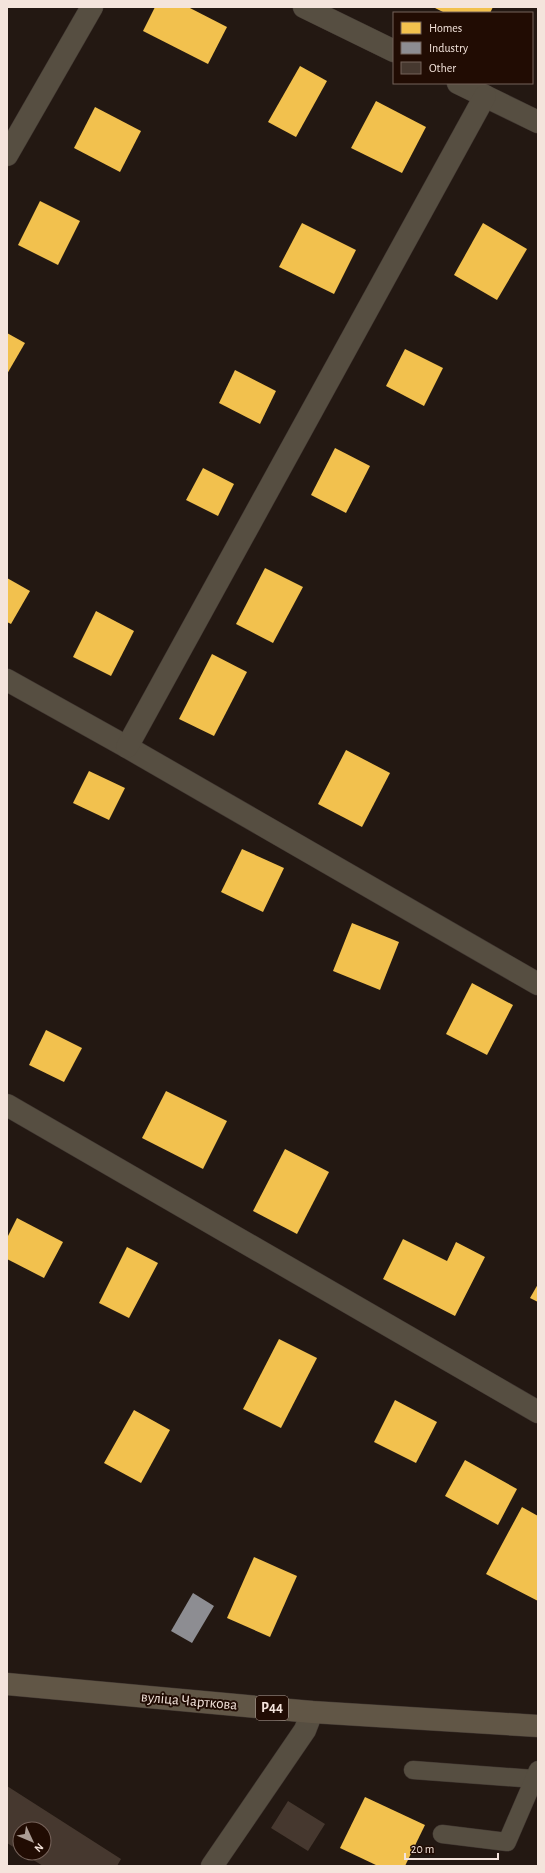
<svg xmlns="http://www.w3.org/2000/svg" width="545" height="1873" font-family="'Alegreya Sans',sans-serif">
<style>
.homes{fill:#f2c14e}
.industry{fill:#8d8d92}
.building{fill:#46382f}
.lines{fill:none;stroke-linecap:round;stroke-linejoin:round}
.lane-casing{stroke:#3f3530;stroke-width:19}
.street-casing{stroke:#3f3530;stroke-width:23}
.primary-casing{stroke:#3f3530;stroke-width:23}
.lane{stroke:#564e41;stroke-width:18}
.street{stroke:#564e41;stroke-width:22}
.primary{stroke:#615646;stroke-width:22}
.labels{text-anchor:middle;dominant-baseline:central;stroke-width:4;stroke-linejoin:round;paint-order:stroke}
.shield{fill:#210c03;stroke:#b5a39b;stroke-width:1}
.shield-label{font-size:14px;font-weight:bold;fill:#f4e4dc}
.street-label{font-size:15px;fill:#f4e4dc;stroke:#210c03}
</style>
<rect width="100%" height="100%" fill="#231812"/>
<!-- homes -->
<g class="homes">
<polygon points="155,7 188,7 227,27 208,64 143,31"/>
<polygon points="433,7 493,7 490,13 445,13"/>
<polygon points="300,66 327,81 296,137 268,122"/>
<polygon points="376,101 426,127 402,173 351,148"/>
<polygon points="95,107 141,131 120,172 74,148"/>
<polygon points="40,201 80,221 58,265 18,245"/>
<polygon points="302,223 356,250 334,294 279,267"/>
<polygon points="483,223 527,249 497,300 454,275"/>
<polygon points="7,333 25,343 7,374"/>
<polygon points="405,349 443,368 424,406 386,386"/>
<polygon points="235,370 276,391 260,424 219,403"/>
<polygon points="335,448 370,466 346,513 311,495"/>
<polygon points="203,468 234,484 218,516 186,500"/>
<polygon points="265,568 303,587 273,643 236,624"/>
<polygon points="7,578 30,591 11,624 7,622"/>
<polygon points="96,611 134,631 111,676 73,657"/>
<polygon points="212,654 247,672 214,736 179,719"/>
<polygon points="346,750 390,773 362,827 318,804"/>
<polygon points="89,771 125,788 109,820 73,803"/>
<polygon points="242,849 284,868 263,912 221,892"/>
<polygon points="352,923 399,942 380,990 333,971"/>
<polygon points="472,983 513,1005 487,1055 446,1034"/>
<polygon points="46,1030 82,1048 64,1082 29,1065"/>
<polygon points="166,1091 227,1121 203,1169 142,1138"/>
<polygon points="285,1149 329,1172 297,1234 253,1211"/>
<polygon points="17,1218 63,1242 44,1278 7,1259 7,1238"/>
<polygon points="403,1239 447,1261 456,1242 485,1257 455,1316 383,1279"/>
<polygon points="127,1247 158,1263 129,1318 99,1303"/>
<polygon points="538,1284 538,1302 530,1298"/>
<polygon points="279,1339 317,1358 281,1428 243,1409"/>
<polygon points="395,1400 437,1422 416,1463 374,1442"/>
<polygon points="134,1410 170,1430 141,1483 104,1463"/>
<polygon points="465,1460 517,1489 498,1525 445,1496"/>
<polygon points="522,1507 538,1516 538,1601 486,1574"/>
<polygon points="254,1557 297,1576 270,1637 227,1618"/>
<polygon points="365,1797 425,1825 405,1866 378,1866 340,1848"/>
</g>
<!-- industry -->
<polygon class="industry" points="193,1593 214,1606 192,1643 171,1631"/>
<!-- building -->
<g class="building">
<polygon points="7,1786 121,1859 117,1866 43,1866 22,1853 44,1853 44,1829 20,1829 20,1851 7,1843"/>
<polygon points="288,1801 325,1824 308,1851 271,1828"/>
</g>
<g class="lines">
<defs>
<g id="lane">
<polyline points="413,1770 534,1779"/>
<polyline points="442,1834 507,1842 538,1770"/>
</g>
<g id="street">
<polyline points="304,7 394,51"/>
<polyline points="458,83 538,122"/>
<polyline points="7,155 92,7"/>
<polyline points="7,680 127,747 538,984"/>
<polyline points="127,747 485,96"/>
<polyline points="7,1105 538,1412"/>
<polyline points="212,1866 305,1730 312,1712"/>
</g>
<polyline id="primary" points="7,1684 312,1712 538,1726"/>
</defs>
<!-- lane casing -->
<use href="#lane" class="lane-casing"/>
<!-- street casing -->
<use href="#street" class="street-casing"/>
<!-- primary casing -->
<use href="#primary" class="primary-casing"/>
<!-- lane -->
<use href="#lane" class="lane"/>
<!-- street -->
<use href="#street" class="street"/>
<!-- primary -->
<use href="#primary" class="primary"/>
</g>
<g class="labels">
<!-- shield labels -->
<rect class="shield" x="256" y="1696" width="32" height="24" rx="3"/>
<g class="shield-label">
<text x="272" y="1708">Р44</text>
</g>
<!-- street labels -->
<g class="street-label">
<text transform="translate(189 1701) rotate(5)">вуліца Чарткова</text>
</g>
</g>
<!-- border -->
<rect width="545" height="1873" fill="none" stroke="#f4e4dc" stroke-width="16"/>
<!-- legend -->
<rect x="393" y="12" width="140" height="72" fill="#210c03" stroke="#75625a"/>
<rect x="401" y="22" width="20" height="12" fill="#f2c14e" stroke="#75625a"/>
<text x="429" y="32" font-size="12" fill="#f4e4dc">Homes</text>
<rect x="401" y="42" width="20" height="12" fill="#8d8d92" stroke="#75625a"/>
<text x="429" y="52" font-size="12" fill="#f4e4dc">Industry</text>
<rect x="401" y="62" width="20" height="12" fill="#46382f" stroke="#75625a"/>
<text x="429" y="72" font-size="12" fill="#f4e4dc">Other</text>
<!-- north arrow -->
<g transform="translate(32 1841) rotate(134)"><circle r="19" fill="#210c03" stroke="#75625a"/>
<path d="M0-3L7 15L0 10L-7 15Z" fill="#ab9d95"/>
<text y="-6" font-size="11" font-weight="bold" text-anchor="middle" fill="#f4e4dc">N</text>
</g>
<!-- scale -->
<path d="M405 1853v6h93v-6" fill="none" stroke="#f4e4dc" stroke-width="2"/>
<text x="411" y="1853" font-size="12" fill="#f4e4dc" stroke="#210c03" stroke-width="3" paint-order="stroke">20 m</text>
</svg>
